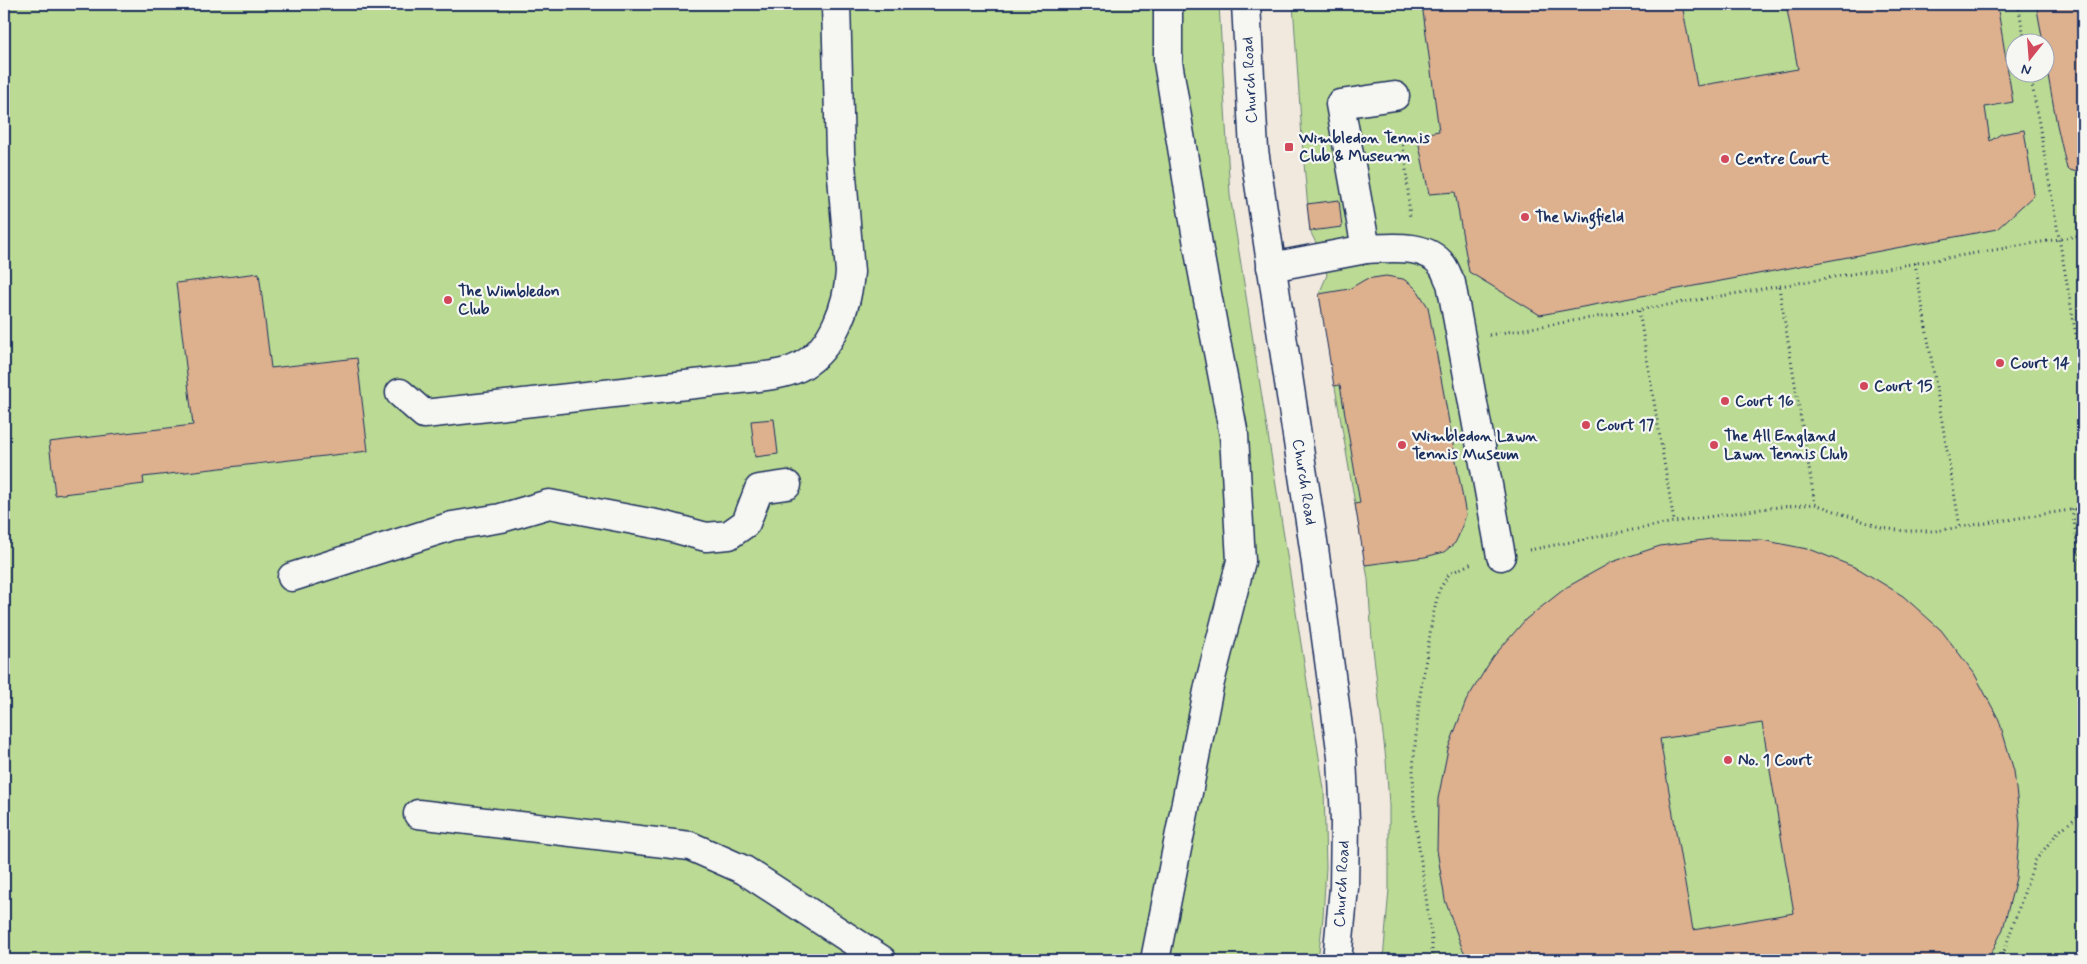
<svg xmlns="http://www.w3.org/2000/svg" width="2087" height="964" font-family="Mynerve,sans-serif">
<style>
.green{fill:#bbda93;stroke:#6b8478;fill-rule:evenodd}
.building{fill:#ddb08e;stroke:#1b2f5e;fill-rule:evenodd}
.lines{fill:none;stroke-linecap:round;stroke-linejoin:round}
.minor-casing{stroke:#1b2f5e;stroke-width:31}
.path{stroke:#1b2f5e;stroke-width:3;stroke-dasharray:1 4;stroke-linecap:butt}
.minor{stroke:#f6f6f2;stroke-width:28}
.poi-dot{fill:#d1495b;stroke:#f6f6f2;stroke-width:2}
.labels{text-anchor:middle;dominant-baseline:central;stroke-width:4.5;stroke-linejoin:round;paint-order:stroke}
.street-label{font-size:16px;fill:#1b2f5e;stroke:#f6f6f2}
.poi-label{font-size:16px;font-weight:bold;fill:#1b2f5e;stroke:#f6f6f2;text-anchor:start}
</style>
<rect width="100%" height="100%" fill="#f1e8de"/>
<filter id="ink" filterUnits="userSpaceOnUse"><feTurbulence type="fractalNoise" baseFrequency=".02" numOctaves="2"/><feDisplacementMap in="SourceGraphic" scale="10" xChannelSelector="R" yChannelSelector="G"/><feConvolveMatrix kernelMatrix="1 2 1 2 8 2 1 2 1" color-interpolation-filters="sRGB"/></filter>
<g filter="url(#ink)">
<!-- green -->
<g class="green">
<polygon points="4,4 1219,4 1230,195 1324,789 1326,867 1323,917 1318,960 4,960"/>
<path d="M 1293,4 L 2083,4 L 2083,960 L 1383,960 L 1389,889 L 1389,805 L 1386,760 L 1372,640 L 1368,579 L 1319,294 L 1327,275 L 1323,257 L 1310,231 L 1303,152 ZM 2014,42 L 2044,42 L 2044,72 L 2014,72 Z"/>
</g>
<!-- building -->
<g class="building">
<polygon points="1422,4 1682,4 1697,86 1798,69 1786,4 1997,4 2013,102 1985,107 1990,141 2001,134 2024,130 2034,195 1997,229 1540,315 1469,272 1455,192 1429,194 1417,135 1439,131"/>
<polygon points="2036,4 2083,4 2083,174 2067,169 2057,125 2044,53 2044,42 2043,42"/>
<polygon points="1339,200 1342,227 1310,231 1307,204"/>
<polygon points="259,273 271,368 357,358 368,451 143,477 144,484 55,495 49,442 193,425 176,283"/>
<polygon points="1386,276 1403,279 1411,284 1418,291 1428,307 1466,515 1458,537 1455,543 1444,552 1425,557 1365,565 1355,504 1360,503 1340,385 1334,386 1319,294 1349,289 1366,279"/>
<polygon points="774,419 778,454 755,457 751,421"/>
<path d="M 1711,539 L 1762,540 L 1812,550 L 1859,569 L 1903,596 L 1941,630 L 1974,673 L 1999,720 L 2014,771 L 2020,824 L 2016,878 L 2003,929 L 1988,960 L 1469,960 L 1462,948 L 1445,900 L 1437,850 L 1438,799 L 1448,749 L 1466,701 L 1493,657 L 1526,619 L 1567,587 L 1612,562 L 1660,546 ZM 1762,723 L 1794,913 L 1693,930 L 1660,739 Z"/>
</g>
<g class="lines">
<defs>
<g id="minor">
<polyline points="1246,4 1254,150 1314,548 1342,757 1345,821 1344,888 1337,960"/>
<path d="M 1366,249 C 1390,248 1426,243 1442,265 C 1446,270 1448,278 1451,283 L 1501,556"/>
<polyline points="1271,267 1366,249 1340,104 1395,96"/>
<path d="M 400,393 L 424,414 L 758,377 C 773,375 790,373 803,365 C 833,347 848,305 850,272 L 840,152 L 836,4"/>
<polyline points="292,577 452,526 501,518 549,504 666,526 706,537 729,535 746,523 759,489 787,485"/>
<polyline points="418,814 690,846 744,870 882,960"/>
<polyline points="1155,960 1209,686 1241,561 1234,435 1201,263 1168,62 1168,4"/>
</g>
</defs>
<!-- minor casing -->
<use href="#minor" class="minor-casing"/>
<!-- path -->
<g class="path">
<polyline points="2018,4 2025,42"/>
<polyline points="2030,72 2083,375"/>
<polyline points="1402,140 1407,177 1410,219"/>
<polyline points="1915,263 1960,527"/>
<polyline points="1779,287 1815,504"/>
<polyline points="1639,311 1674,522"/>
<polyline points="1489,335 2083,235"/>
<polyline points="2072,509 2083,579"/>
<polyline points="1529,550 1674,522 1768,508 1815,504 1882,528 1904,531 1935,531 2083,508"/>
<polyline points="1432,960 1432,941 1414,811 1413,768 1419,702 1433,615 1439,590 1449,574 1472,563"/>
<polyline points="2001,960 2035,861 2058,832 2083,812"/>
</g>
<!-- minor -->
<use href="#minor" class="minor"/>
</g>
</g>
<!-- markers -->
<g class="poi-dot">
<rect x="1284" y="142" width="10" height="10" rx="2.5"/>
<circle cx="1725" cy="159" r="5"/>
<circle cx="1525" cy="217" r="5"/>
<circle cx="448" cy="300" r="5"/>
<circle cx="2000" cy="363" r="5"/>
<circle cx="1864" cy="386" r="5"/>
<circle cx="1725" cy="401" r="5"/>
<circle cx="1586" cy="425" r="5"/>
<circle cx="1402" cy="445" r="5"/>
<circle cx="1714" cy="445" r="5"/>
<circle cx="1728" cy="760" r="5"/>
</g>
<g class="labels">
<!-- street labels -->
<g class="street-label">
<text transform="translate(1250 80) rotate(-93)">Church Road</text>
<text transform="translate(1304 482) rotate(81)">Church Road</text>
<text transform="translate(1342 884) rotate(-87)">Church Road</text>
</g>
<!-- poi labels -->
<g class="poi-label">
<text x="1299" y="138">Wimbledon Tennis<tspan x="1299" dy="18">Club &amp; Museum</tspan></text>
<text x="1735" y="159">Centre Court</text>
<text x="1535" y="217">The Wingfield</text>
<text x="458" y="291">The Wimbledon<tspan x="458" dy="18">Club</tspan></text>
<text x="2010" y="363">Court 14</text>
<text x="1874" y="386">Court 15</text>
<text x="1735" y="401">Court 16</text>
<text x="1596" y="425">Court 17</text>
<text x="1412" y="436">Wimbledon Lawn<tspan x="1412" dy="18">Tennis Museum</tspan></text>
<text x="1724" y="436">The All England<tspan x="1724" dy="18">Lawn Tennis Club</tspan></text>
<text x="1738" y="760">No. 1 Court</text>
</g>
</g>
<!-- margin -->
<rect width="2087" height="964" fill="none" stroke="#f6f6f2" stroke-width="20"/>
<rect x="10" y="10" width="2067" height="944" fill="none" stroke="#1b2f5e" stroke-width="2" filter="url(#ink)"/>
<!-- north arrow -->
<g transform="translate(2030 58) rotate(197)"><circle r="24" fill="#f6f6f2" stroke="#9ea6b7"/>
<path d="M0-4L9 19L0 12L-9 19Z" fill="#d1495b"/>
<text y="-8" font-size="14" font-weight="bold" text-anchor="middle" fill="#1b2f5e">N</text>
</g>
</svg>
